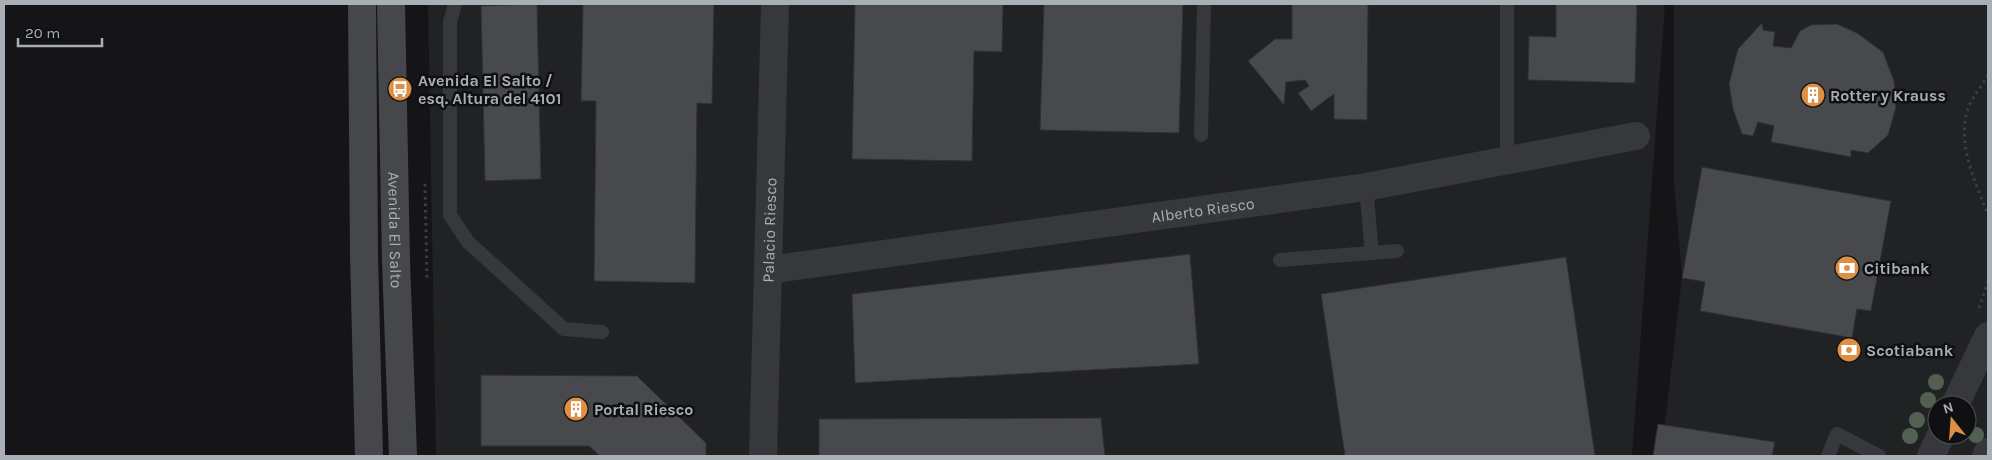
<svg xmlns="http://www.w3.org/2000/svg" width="1992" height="460" font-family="Karla,sans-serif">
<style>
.built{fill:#212224;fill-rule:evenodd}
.building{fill:#47494c;stroke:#2f3032}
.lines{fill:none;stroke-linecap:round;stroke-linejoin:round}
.path{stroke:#3d3f42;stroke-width:3;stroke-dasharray:2.5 4;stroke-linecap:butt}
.service{stroke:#37383b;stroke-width:14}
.minor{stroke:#37383b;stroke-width:28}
.tertiary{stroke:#37383b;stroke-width:28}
.secondary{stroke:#45474b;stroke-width:28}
.tree{fill:#536051}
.labels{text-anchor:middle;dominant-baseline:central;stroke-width:5;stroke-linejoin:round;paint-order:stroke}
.poi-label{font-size:16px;font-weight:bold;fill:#a8afb5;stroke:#101012;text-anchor:start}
.street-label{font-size:16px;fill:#a8afb5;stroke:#101012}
</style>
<rect width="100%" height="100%" fill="#151517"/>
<!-- built -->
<g class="built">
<polygon points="428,4 1665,4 1632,456 436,456"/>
<path d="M 1674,4 L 1988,4 L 1988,456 L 1661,456 L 1682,278 L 1674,183 ZM 1937,405 L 1967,405 L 1967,435 L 1937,435 Z"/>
</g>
<!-- building -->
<g class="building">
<polygon points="537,4 541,179 485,181 481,6"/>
<polygon points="583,4 714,4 712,104 697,103 695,283 594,281 596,101 581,101"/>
<polygon points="855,4 1003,4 1002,52 974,51 972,161 852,159"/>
<polygon points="1044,4 1183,4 1179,133 1040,130"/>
<polygon points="1292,4 1368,4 1367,120 1334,119 1334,94 1311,111 1298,93 1309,86 1305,80 1286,82 1284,105 1248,61 1275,39 1292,39"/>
<polygon points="1556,4 1637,4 1635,83 1528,80 1529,36 1556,37"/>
<polygon points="1762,23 1763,30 1775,32 1773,46 1791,48 1800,31 1811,25 1837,24 1857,33 1883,52 1894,81 1896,107 1888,135 1868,153 1851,150 1851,157 1771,142 1774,126 1758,122 1753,136 1742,134 1733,109 1729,84 1738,49"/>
<polygon points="1702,167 1891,201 1871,311 1857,309 1852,338 1700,311 1705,282 1682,278"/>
<polygon points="1190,254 1199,364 855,383 852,294"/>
<polygon points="1566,257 1595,456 1345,456 1321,294"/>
<polygon points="481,375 637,376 706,443 706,456 600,456 589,446 481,446"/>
<polygon points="1101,418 1105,456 819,456 819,419"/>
<polygon points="1658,424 1775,442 1772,456 1653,456"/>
</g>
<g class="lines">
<!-- path -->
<g class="path">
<path d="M 1988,75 C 1982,86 1972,97 1968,109 C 1956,144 1976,183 1988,215"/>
<polyline points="425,184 427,278"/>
<polyline points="1979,308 1988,281"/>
</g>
<!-- service -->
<g class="service">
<polyline points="455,4 450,22 450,215 468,242 564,329 602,332"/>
<polyline points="1201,135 1204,4"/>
<polyline points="1507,160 1507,4"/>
<polyline points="1366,187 1372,253"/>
<polyline points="1280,260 1397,251"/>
<polyline points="1828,456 1837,434 1879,456"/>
</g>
<!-- minor -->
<g class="minor">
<path id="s1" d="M 768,270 L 1366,187 L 1636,136"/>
<path id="s2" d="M 763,456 L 775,4"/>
</g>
<!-- tertiary -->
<g class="tertiary">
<polyline points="1955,405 1988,336"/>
<polyline points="1931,456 1941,435"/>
<polyline points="1986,456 1988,452"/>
</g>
<!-- secondary -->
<g class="secondary">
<polyline points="362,4 364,255 369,456"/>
<path id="s3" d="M 391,4 L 396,261 L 403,456"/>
</g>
</g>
<!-- trees -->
<g class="tree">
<circle cx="1936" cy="382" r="8"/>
<circle cx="1928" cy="400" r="8"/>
<circle cx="1917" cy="420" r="8"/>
<circle cx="1976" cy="435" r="8"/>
<circle cx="1910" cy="436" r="8"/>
</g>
<!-- icons -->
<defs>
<symbol id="bus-disc" viewBox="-11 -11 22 22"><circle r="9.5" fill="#de8f45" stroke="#101012"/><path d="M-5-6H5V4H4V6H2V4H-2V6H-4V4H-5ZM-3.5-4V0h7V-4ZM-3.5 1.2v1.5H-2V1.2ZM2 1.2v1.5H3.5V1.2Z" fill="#fff"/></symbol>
<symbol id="building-disc" viewBox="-11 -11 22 22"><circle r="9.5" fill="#de8f45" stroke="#101012"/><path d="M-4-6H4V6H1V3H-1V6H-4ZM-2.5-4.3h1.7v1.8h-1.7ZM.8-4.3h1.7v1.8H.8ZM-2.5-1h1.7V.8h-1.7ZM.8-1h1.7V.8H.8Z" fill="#fff"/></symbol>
<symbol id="bank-disc" viewBox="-11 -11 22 22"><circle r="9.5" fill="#de8f45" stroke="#101012"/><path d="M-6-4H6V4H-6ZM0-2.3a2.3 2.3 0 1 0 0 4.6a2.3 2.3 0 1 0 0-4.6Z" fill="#fff"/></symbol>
</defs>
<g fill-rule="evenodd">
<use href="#bus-disc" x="386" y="75" width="28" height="28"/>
<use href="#building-disc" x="1799" y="81" width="28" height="28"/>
<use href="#bank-disc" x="1833" y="254" width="28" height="28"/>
<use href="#bank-disc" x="1835" y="336" width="28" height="28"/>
<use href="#building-disc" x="562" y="395" width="28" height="28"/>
</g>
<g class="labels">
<!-- poi labels -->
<g class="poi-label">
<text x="418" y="80">Avenida El Salto /<tspan x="418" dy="18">esq. Altura del 4101</tspan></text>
<text x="1830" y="95">Rotter y Krauss</text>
<text x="1864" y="268">Citibank</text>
<text x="1866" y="350">Scotiabank</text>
<text x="594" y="409">Portal Riesco</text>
</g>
<!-- street labels -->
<g class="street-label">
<text stroke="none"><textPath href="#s1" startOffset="439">Alberto Riesco</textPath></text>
<text stroke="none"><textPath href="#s3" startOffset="226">Avenida El Salto</textPath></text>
<text stroke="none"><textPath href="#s2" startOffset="226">Palacio Riesco</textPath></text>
</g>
</g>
<!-- border -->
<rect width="1992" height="460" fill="none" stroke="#a8afb5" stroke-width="10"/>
<!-- north arrow -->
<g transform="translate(1952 420) rotate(343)"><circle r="24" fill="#101012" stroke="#4d5053"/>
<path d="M0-4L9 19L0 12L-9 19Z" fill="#de8f45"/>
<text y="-8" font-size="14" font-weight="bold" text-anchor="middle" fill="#a8afb5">N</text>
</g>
<!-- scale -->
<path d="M18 38v8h84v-8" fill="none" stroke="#a8afb5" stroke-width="2.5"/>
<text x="25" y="38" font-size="15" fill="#a8afb5" stroke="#101012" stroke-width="4" paint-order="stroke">20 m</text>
</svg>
